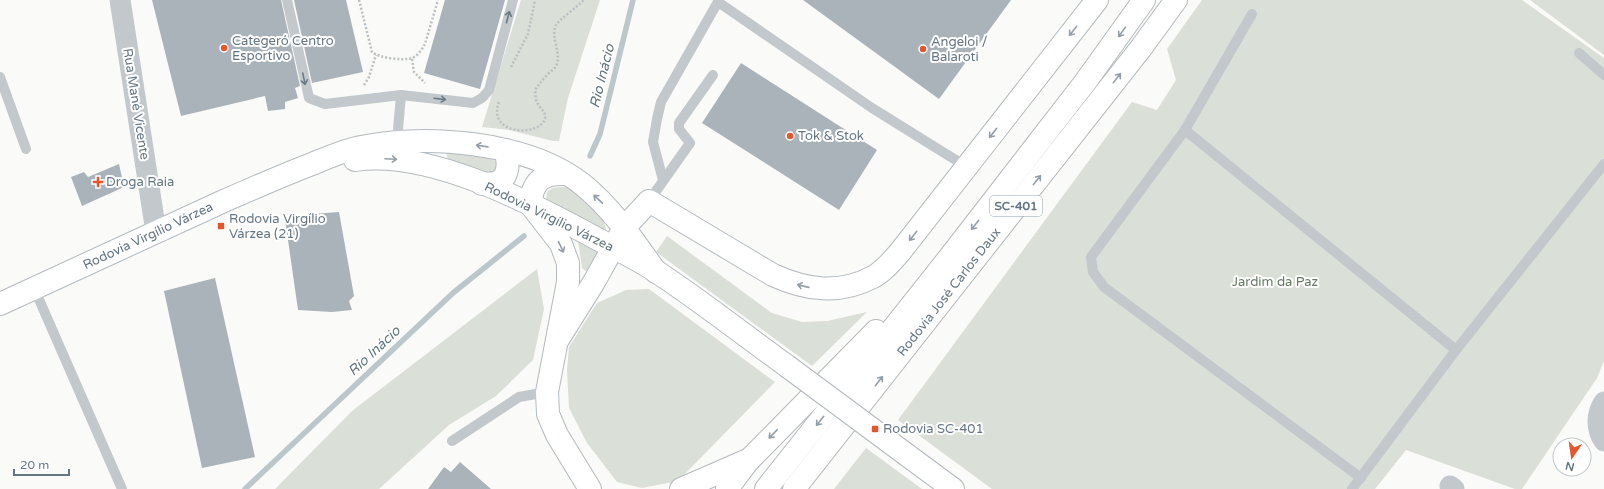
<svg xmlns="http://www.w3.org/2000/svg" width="1604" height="489" font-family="'Varela Round',sans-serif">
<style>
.green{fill:#dadfd7}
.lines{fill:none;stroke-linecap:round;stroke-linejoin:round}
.stream{stroke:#bbc7cb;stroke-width:5.5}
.building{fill:#aab3b9}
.secondary-casing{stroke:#b3babf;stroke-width:24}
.highway-casing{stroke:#b4b9bd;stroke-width:24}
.path{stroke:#bbbfc2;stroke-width:2.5;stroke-dasharray:2 2;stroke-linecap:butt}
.lane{stroke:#c3c8cc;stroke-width:10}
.street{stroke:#c3c8cc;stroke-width:21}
.secondary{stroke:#fff;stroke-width:22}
.highway{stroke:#fff;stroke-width:22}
.secondary-bridge-casing{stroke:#b3babf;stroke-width:24;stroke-linecap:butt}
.secondary-bridge{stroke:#fff;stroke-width:22}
.oneway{stroke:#6a7a87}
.oneway2{stroke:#939fa8}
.poi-dot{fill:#e4572e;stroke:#fff;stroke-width:1.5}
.labels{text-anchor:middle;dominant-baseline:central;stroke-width:4;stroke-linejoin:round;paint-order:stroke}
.shield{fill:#fff;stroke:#939fa8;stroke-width:1}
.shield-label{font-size:12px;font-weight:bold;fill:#657683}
.poi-label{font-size:13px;fill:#657683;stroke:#fff;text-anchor:start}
.street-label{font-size:13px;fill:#657683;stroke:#fff}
.park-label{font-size:13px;fill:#687a64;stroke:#fff}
.water-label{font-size:14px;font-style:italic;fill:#60757c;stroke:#fff}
</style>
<rect width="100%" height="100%" fill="#fafaf8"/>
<!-- green -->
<g class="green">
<polygon points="521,0 600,0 568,98 559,141 553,141 509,130 482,127"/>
<polygon points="1202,0 1522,0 1604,58 1604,361 1597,378 1522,489 1515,489 1406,450 1375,489 992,489 898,420 1132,102 1157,110 1176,80 1167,49"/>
<polygon points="1530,0 1604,0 1604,55"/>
<polygon points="451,149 490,155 499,165 495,173 487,175 448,159 446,153"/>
<path d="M 560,187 C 564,187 569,187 572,189 C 582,195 607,219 606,230 L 600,232 L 546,200 L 547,192 L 552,188 Z"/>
<polygon points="667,236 772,313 802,322 827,321 867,312 812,366 656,252"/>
<polygon points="578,241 598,252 590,270 586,271 582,268"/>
<polygon points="537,269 544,309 533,360 496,396 449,425 379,489 275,489 352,411"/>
<polygon points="649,289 775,382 678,481 642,488 617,482 587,443 569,408 567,371 569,347 597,303 626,290"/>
<polygon points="866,448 922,489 834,489"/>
</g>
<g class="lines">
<!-- stream -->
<g class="stream">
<polyline points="590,156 600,134 633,0"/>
<polyline points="245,489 453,293 524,236"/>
</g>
</g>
<!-- building -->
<g class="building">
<polygon points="152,0 281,0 300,86 295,88 298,98 285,102 285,109 268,111 265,96 181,116"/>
<polygon points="294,0 346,0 363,72 312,83"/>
<polygon points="445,0 505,0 480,89 424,73"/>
<polygon points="803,0 1011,0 939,99"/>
<polygon points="741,63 877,150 839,210 702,123"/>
<polygon points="119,164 124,187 82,206 71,177 84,172 88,177"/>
<polygon points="339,212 354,296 349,301 352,310 332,312 298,310 285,219 312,214"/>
<polygon points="215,278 255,457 202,468 164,291"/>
<polygon points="460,462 491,489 428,489 444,467 451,472"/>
</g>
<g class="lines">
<defs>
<g id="secondary">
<path d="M 355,160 C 428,149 527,201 590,235 C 612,247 636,258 657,272 C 701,301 744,335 787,366"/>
<path d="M 565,174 C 542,173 533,181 530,204 L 561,244 L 568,263 L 568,282 L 547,392 L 548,414 L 557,435 L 590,489"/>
<path d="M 482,184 C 486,183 491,184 495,183 C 510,179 509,161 505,150"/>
<path d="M 0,304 C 75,269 151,235 226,200 C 254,188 283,175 312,164 C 327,158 344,150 361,147 C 427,134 527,141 582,184 C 612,208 634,241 656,272"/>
<path d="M 557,341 L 594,282 L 624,228 L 649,201 L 773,275 C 806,290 839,295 873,277 C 883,272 892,261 900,252 L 1097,0"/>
<polyline points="907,455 953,489"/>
<polyline points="681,489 750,459"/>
<polyline points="727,489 748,461"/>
</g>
<g id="highway">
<polyline points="750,459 876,331"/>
<polyline points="766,489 949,258 1086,81 1144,0"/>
<polyline points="794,489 1141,48 1176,0"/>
</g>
</defs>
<!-- secondary casing -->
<use href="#secondary" class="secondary-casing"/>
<!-- highway casing -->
<use href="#highway" class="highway-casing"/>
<!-- path -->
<g class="path">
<path d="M 359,0 L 372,52 C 379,58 403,61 412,58 C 418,56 422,49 425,44 L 438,0"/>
<polyline points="412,59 414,72 425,83"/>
<polyline points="511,67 528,34 535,0"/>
<polyline points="364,85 369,77 376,55"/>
<path d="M 499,102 C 486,136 542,137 545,118 C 546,111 539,108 537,102 C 535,99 536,94 535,90 C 539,85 542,80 547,75 C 550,71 555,70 557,64 C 561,51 550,37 556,25 C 559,20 578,6 584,0"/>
</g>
<!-- lane -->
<g class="lane">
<polyline points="287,0 309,98 325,104 401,95 473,103 482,98 489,90 513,0"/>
<polyline points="718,2 872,108 967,167"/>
<polyline points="1252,14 1185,130 1091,257 1093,272 1104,287 1361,478"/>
<polyline points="1579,53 1604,75"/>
<polyline points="0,77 26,149"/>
<polyline points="1185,130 1456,350"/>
<polyline points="397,141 401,95"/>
<polyline points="663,180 653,142 657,119 661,102 719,0"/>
<polyline points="649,201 690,143 679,129 679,123 713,75"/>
<polyline points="34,288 122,489"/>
<polyline points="452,441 519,397 547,392"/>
<polyline points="1352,489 1456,350 1604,164"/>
</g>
<!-- street -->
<g class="street">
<polyline points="120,0 156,232"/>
<path d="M 1604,402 C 1596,414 1596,429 1604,441"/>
<polyline points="1450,486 1454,489"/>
</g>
<!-- secondary -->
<use href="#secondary" class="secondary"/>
<!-- highway -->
<use href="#highway" class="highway"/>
<defs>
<polyline id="secondary-bridge" points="787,366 907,455"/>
</defs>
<!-- secondary-bridge casing -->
<use href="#secondary-bridge" class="secondary-bridge-casing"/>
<!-- secondary-bridge -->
<use href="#secondary-bridge" class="secondary-bridge"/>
</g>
<!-- one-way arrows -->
<defs><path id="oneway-shaft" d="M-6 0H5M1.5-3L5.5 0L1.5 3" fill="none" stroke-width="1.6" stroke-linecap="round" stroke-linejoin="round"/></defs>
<g class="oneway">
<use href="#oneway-shaft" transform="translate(508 17) rotate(-75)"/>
<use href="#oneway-shaft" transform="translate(304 79) rotate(78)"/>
<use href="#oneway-shaft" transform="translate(440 99) rotate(7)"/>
</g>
<g class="oneway2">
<use href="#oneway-shaft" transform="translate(1073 31) rotate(128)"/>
<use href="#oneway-shaft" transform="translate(1122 32) rotate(126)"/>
<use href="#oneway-shaft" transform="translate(1117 78) rotate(-52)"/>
<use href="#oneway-shaft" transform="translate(993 133) rotate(128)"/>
<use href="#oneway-shaft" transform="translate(482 146) rotate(-172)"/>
<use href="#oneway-shaft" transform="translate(391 159) rotate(3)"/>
<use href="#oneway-shaft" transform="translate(1037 180) rotate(-52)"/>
<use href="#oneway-shaft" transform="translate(598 199) rotate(-137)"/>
<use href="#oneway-shaft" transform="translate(975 225) rotate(128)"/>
<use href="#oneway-shaft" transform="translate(913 236) rotate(128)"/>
<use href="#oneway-shaft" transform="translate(561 247) rotate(65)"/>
<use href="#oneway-shaft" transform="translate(803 286) rotate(-167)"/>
<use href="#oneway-shaft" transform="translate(879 381) rotate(-52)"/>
<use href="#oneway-shaft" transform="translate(820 421) rotate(128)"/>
<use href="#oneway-shaft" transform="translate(773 434) rotate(134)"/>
</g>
<!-- markers -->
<g class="poi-dot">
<circle cx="224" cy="48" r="4"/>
<circle cx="923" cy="49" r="4"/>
<circle cx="790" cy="136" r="4"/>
<path d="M96 176h4v4h4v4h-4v4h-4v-4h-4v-4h4z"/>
<rect x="217" y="222" width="8" height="8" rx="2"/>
<rect x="871" y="425" width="8" height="8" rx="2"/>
</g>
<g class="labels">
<!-- shield labels -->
<rect class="shield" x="990" y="196" width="52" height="20" rx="3"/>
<g class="shield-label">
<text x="1016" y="206">SC-401</text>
</g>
<!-- poi labels -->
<g class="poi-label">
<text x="232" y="41">Categeró Centro<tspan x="232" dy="15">Esportivo</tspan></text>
<text x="931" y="42">Angeloi /<tspan x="931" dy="15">Balaroti</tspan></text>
<text x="798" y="136">Tok &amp; Stok</text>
<text x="106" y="182">Droga Raia</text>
<text x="229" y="219">Rodovia Virgílio<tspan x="229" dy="15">Várzea (21)</tspan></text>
<text x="883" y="429">Rodovia SC-401</text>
</g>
<!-- street labels -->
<g class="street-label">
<text transform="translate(136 104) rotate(81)">Rua Mané Vicente</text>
<text transform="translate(549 217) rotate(26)">Rodovia Virgílio Várzea</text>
<text transform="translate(148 236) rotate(-25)">Rodovia Virgílio Várzea</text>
<text transform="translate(949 292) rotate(-52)">Rodovia José Carlos Daux</text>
</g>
<!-- park labels -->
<g class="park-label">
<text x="1275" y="282">Jardim da Paz</text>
</g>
<!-- water labels -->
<g class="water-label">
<text transform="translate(602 76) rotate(-76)">Rio Inácio</text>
<text transform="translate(374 351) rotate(-43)">Rio Inácio</text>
</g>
</g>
<!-- north arrow -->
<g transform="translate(1572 457) rotate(193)"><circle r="19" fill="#ffffff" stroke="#c1c8cd"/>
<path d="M0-3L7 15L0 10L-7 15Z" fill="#e4572e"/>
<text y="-6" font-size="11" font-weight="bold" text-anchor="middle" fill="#657683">N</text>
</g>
<!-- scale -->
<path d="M14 469v6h55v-6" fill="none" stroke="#657683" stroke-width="2"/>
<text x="20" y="469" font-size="12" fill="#657683" stroke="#ffffff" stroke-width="3" paint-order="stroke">20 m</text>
</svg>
